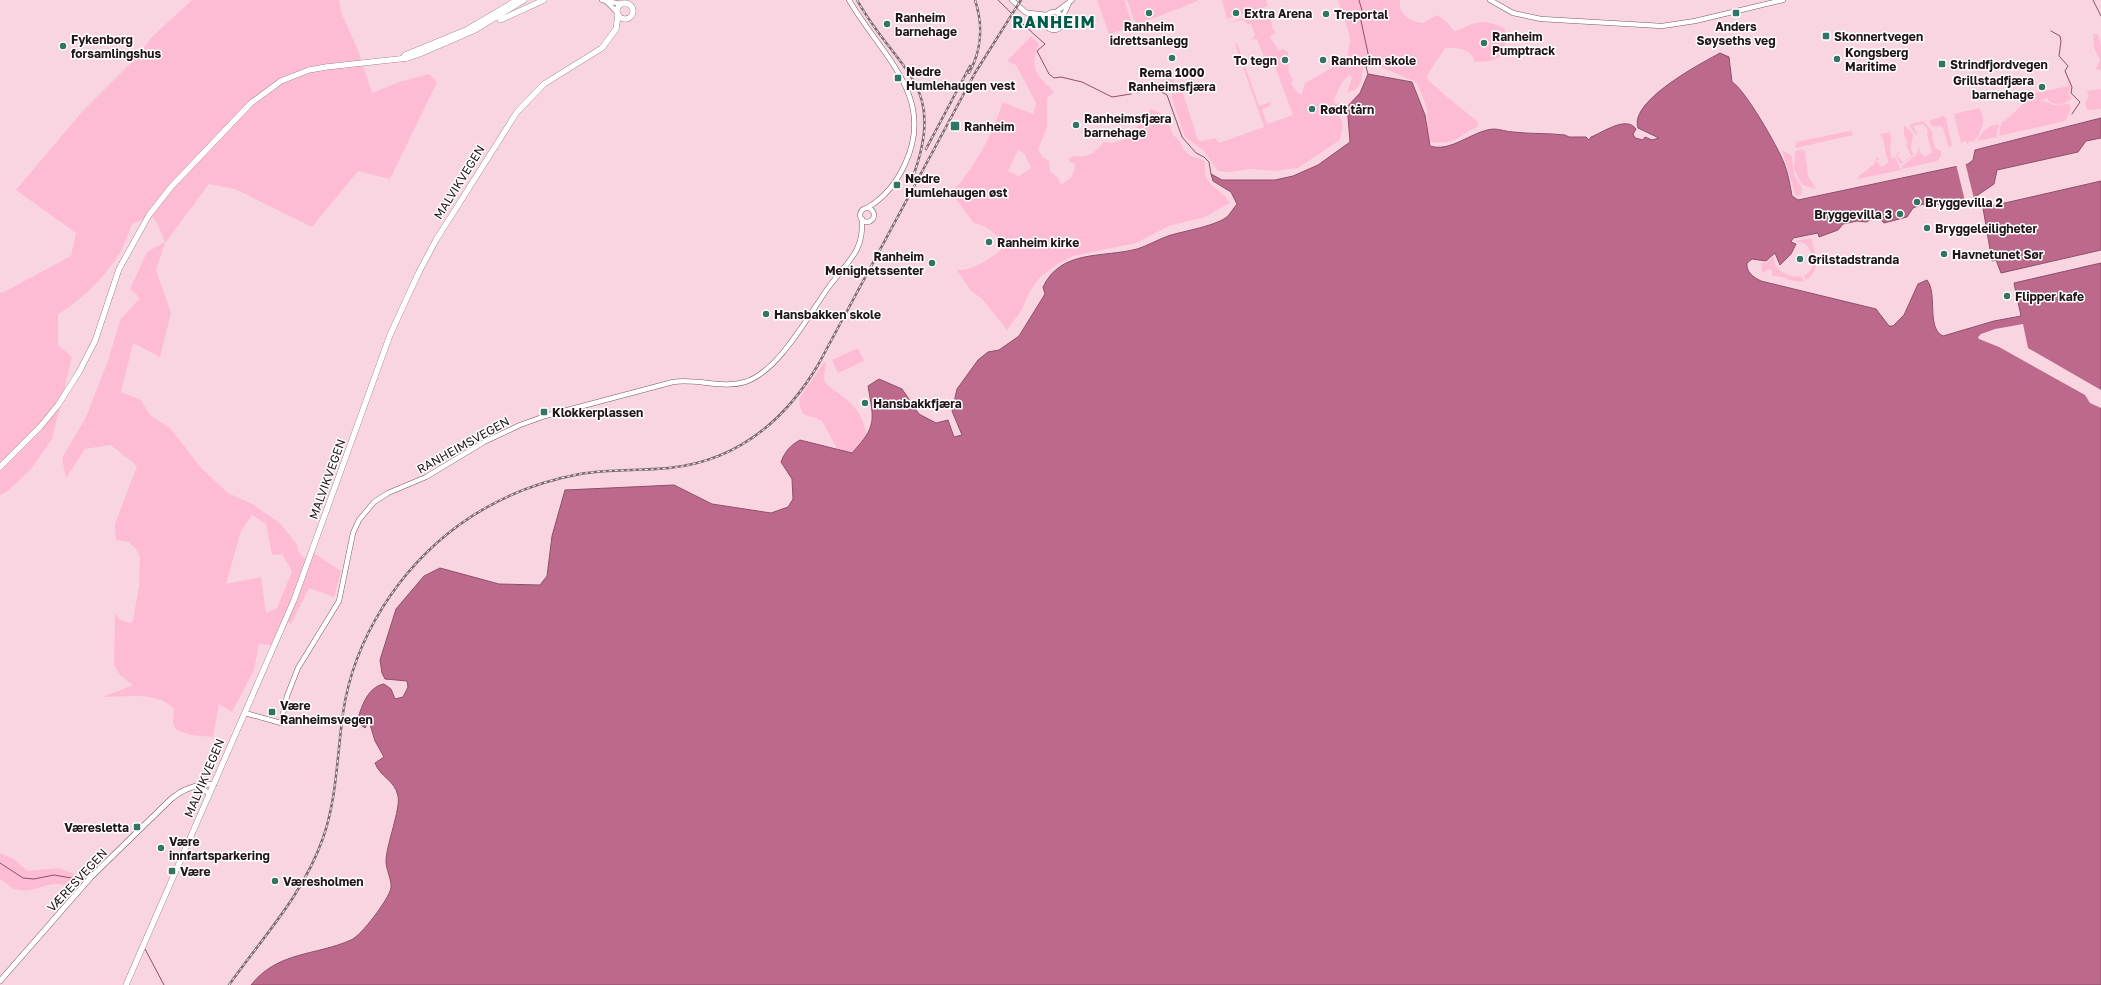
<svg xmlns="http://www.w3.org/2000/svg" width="2101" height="985" font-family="'Golos Text',sans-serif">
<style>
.green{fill:#febcd4;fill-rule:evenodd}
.water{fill:#bc698b;stroke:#8e5069}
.pier{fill:#f9d5e2}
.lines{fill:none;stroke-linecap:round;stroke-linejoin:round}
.stream{stroke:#8e5069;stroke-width:1}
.tertiary-casing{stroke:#785965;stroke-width:5.5}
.secondary-casing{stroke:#785965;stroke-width:6}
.primary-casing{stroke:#785965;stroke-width:6}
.trunk-casing{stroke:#785965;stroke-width:6}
.tertiary{stroke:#fff;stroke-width:4.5}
.secondary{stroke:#fff;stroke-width:5}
.primary{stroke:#fff;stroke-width:5.5}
.trunk{stroke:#fff;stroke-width:5.5}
.rail-casing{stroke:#7e6870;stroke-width:2.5}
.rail{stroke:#fff;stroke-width:1;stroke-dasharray:3;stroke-linecap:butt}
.poi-dot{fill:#337565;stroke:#fff;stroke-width:1.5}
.labels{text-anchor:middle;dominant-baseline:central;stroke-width:3;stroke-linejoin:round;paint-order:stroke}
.poi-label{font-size:12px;font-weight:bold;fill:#22161b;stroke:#fff;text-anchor:start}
.street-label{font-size:12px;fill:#22161b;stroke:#fff}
.district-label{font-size:16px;font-weight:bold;letter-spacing:1px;fill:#005b4b;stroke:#fff}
</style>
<rect width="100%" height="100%" fill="#f9d5e2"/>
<!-- green -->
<g class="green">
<path d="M 192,0 L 339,0 L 341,12 L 358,50 L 372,93 L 399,82 L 429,74 L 437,82 L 390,179 L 358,171 L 312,227 L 235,189 L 209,184 L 165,243 L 156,270 L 171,313 L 160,357 L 133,343 L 121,392 L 141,400 L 150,415 L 170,428 L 202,469 L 228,493 L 254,505 L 281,524 L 297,545 L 298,551 L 305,559 L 309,550 L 341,571 L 334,597 L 309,588 L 291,624 L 283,618 L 271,645 L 259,644 L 254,670 L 232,712 L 219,704 L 213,737 L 191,735 L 176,730 L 173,723 L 174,709 C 158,691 125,697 103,697 L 133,685 L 120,675 L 114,665 L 115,613 C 118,620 123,621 130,623 L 133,621 L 139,586 L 140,557 L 136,549 L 129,542 L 116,540 L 115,524 L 137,466 L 111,445 L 85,449 L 66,478 L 62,458 L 86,417 L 109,358 L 120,320 L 140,298 L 130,289 L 147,252 L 165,242 L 156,221 L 151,216 L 132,224 C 128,233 125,244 120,253 C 105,277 82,300 58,314 L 58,345 L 72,357 L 52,439 L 31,469 L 9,490 L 0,495 L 0,292 L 2,293 L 71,256 L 76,233 L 16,190 L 80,114 L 133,61 L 153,36 ZM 252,515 L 266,524 L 272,555 L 282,554 L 292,571 L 277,608 L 266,613 L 261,577 L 226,584 L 241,531 Z"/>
<polygon points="1097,0 1124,0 1133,26 1109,34"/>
<polygon points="1127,0 1197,0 1198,1 1136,25"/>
<polygon points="1222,0 1266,0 1268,6 1227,19"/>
<path d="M 1338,0 L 1400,0 C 1398,15 1410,21 1423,23 L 1437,15 L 1448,23 L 1454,31 C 1461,30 1466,26 1472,24 C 1482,20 1496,23 1504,28 C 1508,36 1504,50 1500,57 L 1490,61 L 1475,62 C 1472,49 1457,47 1445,48 C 1440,59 1430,67 1427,78 C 1442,95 1462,108 1479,123 L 1476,128 C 1470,130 1467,132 1462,136 C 1452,143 1438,144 1427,141 L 1424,137 C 1432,116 1426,104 1417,84 L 1414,81 L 1366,61 C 1360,69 1366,91 1347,92 L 1352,78 L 1350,75 L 1343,81 L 1333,101 L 1336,104 L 1340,102 L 1338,110 L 1343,125 L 1340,140 L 1298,168 L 1274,171 L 1251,169 L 1230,172 L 1218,171 L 1204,151 L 1185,137 L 1172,98 L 1172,93 L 1176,94 L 1176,91 L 1168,79 L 1172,79 L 1177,85 L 1181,87 L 1198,140 L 1201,141 L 1215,138 L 1219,143 L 1264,127 L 1235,44 L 1237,43 L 1259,106 L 1271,102 L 1270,106 L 1262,109 L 1267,124 L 1293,115 L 1273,61 L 1262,65 L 1261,59 L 1264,57 L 1257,39 L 1252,40 L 1255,35 L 1251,24 L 1248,24 L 1242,20 L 1228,23 L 1266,10 L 1269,13 L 1273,29 L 1276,32 L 1270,37 L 1279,51 L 1283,49 L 1288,52 L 1289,73 L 1293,80 L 1291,84 L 1299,94 L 1302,94 L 1305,83 L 1347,59 L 1350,41 L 1349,33 Z"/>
<polygon points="2093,34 2098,34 2101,46 2101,71 2096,69 2100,60 2094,48"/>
<path d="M 1031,36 L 1039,44 C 1028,70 1038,75 1054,92 L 1047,98 L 1047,127 L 1038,150 L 1042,157 L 1049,161 L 1050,171 L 1058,178 L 1061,185 C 1070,179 1075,175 1075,164 L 1070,162 L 1069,158 C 1075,155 1079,157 1085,156 C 1093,155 1099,147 1104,142 L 1113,143 L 1125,139 L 1135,128 L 1144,122 L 1149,117 L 1150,109 C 1166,113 1168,121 1173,135 C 1180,139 1181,147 1187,153 C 1192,158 1198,157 1204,161 C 1206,167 1204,172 1206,177 C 1212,189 1225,192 1230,203 L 1205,217 L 1169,226 L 1136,243 L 1073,256 L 1059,263 L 1040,277 L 1030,291 L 1021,311 L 1007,330 L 982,299 L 971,291 L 957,270 C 973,271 989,259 1001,250 C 1004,236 985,225 974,223 L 951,193 C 971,173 996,130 1002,102 L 1033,114 L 1036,103 L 1016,65 L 1007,61 ZM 1018,150 L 1024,153 L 1031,168 L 1019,176 L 1008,171 Z"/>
<path d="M 2066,76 L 2071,87 L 2068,93 L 2072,98 C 2065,105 2058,105 2049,102 L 2047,97 L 2045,100 L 2031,98 L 2031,94 L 2069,86 Z"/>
<polygon points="2101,89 2101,109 2087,110 2085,103 2089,96 2087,91"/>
<path d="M 2038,99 L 2054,105 L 2069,104 L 2071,109 L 2065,121 L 1999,136 L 2001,123 C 2015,116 2021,99 2038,99 Z"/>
<path d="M 1979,108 C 1987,120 1982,131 1974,142 L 1970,141 L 1967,144 L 1966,141 L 1961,143 L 1954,114 Z"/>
<path d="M 1943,116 L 1946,118 L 1952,145 L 1949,148 C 1946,141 1945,135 1943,128 L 1939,126 L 1933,127 L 1929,121 Z"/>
<polygon points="1924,121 1933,133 1932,136 1935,148 1941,151 1941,156 1937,161 1902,169 1902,166 1916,155 1919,148 1921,147 1919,151 1925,157 1932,152 1927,135 1928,130 1923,124 1913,126 1918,135 1915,134 1910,126 1911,124"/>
<path d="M 1999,124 L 1996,137 L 1977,141 C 1981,132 1988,125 1999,124 Z"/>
<polygon points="1904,125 1913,134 1911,149 1913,154 1916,153 1901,164 1896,157 1897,153 1900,152 1897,156 1903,162 1911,156 1906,144 1908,143 1904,135"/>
<polygon points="1849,131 1852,131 1853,135 1795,148 1796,142"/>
<path d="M 1890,132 C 1893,142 1888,148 1892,159 L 1895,157 L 1901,170 L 1858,179 L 1859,176 L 1874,164 L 1877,157 L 1879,159 L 1876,161 L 1882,167 L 1889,162 C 1883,152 1887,143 1880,134 Z"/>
<polygon points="1801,149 1805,151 1808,176 1816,189 1802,185 1794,169 1795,151"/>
<polygon points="1782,150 1792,156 1794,175 1802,188 1801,196 1795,195"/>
<path d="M 1811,238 C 1815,253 1822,270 1806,280 L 1804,276 C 1817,269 1815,252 1804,243 L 1794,241 Z"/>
<path d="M 1774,256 C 1774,259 1774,263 1775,265 C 1780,273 1793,278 1801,276 L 1804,281 C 1792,284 1784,275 1772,276 L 1772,271 L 1769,269 L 1763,273 L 1762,272 L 1761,263 L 1767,263 Z"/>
<polygon points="858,348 864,361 838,373 832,360"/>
<path d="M 825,361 C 828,368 821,375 825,382 C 828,386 833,389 837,392 C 857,408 861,411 867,437 L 852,453 L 838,450 L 822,421 C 807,412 802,422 799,399 Z"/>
<path d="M 0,853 L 14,859 L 27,871 L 59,868 L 75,874 L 78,878 L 66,886 C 50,879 36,893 19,890 C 12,889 6,883 0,879 Z"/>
</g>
<!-- water -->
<g class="water">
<path d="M 1720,53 L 1729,57 L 1732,82 C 1744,88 1778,147 1784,163 C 1788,173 1790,185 1792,196 L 1798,200 L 1968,164 L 1973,160 L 1975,150 L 2101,118 L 2101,138 L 2086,141 L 2078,152 L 1997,170 L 1994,184 L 1975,197 L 1930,206 L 1923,204 L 1913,208 L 1907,217 L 1884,223 L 1878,217 L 1866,222 L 1857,221 L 1843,224 L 1838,230 L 1819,237 L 1818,233 L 1793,238 L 1791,242 L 1796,244 L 1791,254 L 1780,265 L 1775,253 L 1766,261 L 1752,259 L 1747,263 C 1746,272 1753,277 1761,281 L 1876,309 L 1889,326 L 1893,326 L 1904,315 L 1918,284 L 1927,280 C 1938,294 1926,328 1943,336 L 1994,321 L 2021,316 L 2014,283 L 2101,263 L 2101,985 L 251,985 C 278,951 315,956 351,940 C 361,936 389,899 391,888 C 392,880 386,870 386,861 C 386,846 401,808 398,796 C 395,780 380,777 375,763 L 384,757 L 375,741 L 369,721 L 365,728 L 357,722 C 361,708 367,687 384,684 L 391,689 L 395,699 L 403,697 L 408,687 L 407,681 L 385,679 L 382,673 L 380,660 L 396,609 L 424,576 L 440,568 L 499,584 L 540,585 L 547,576 L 552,536 L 565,490 L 674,485 L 712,504 L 771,513 L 788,507 L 793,499 L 792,479 L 781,462 C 785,451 791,445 800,440 L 852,453 C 877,426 874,421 868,386 L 879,379 L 902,389 L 919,414 L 936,423 L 948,420 L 954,437 L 962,435 L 952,411 L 957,389 L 978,360 L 988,352 L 999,350 L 1019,336 L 1045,294 L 1043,287 C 1061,249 1103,258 1137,249 C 1147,246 1157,240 1168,236 C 1183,231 1217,226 1228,216 C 1231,212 1234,208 1237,204 L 1231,192 L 1213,181 L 1211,174 L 1222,180 L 1275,180 L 1293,176 L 1318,165 L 1350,142 L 1348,117 L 1345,109 L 1360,93 L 1368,74 L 1412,82 L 1425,115 L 1430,146 C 1451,153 1473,130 1494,129 C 1500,129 1507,132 1513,132 C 1530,134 1548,133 1565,135 L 1569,137 L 1586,137 L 1589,140 L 1591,137 C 1602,133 1626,115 1636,129 L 1633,134 L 1635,138 L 1643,140 L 1645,137 L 1652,140 L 1659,138 L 1638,128 C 1629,101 1700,64 1720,53 Z"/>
<polygon points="2101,181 2101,250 2001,273 1996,260 1992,261 1983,208"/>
</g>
<!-- pier -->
<g class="pier">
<polygon points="1965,162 1974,199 1965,201 1956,164"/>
<polygon points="2023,324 2028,348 2101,390 2101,408 2090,403 2085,395 1999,347 1979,339 1978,337 1981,334 1995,329"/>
</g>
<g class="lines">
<!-- stream -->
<g class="stream">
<path d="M 998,0 C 1013,15 1028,29 1045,44 L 1037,51 L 1049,74 L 1054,78 L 1061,77 L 1082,82 L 1112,97 L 1131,94"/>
<polyline points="1359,0 1363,14 1361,21 1369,58 1366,67 1368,74"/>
<polyline points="2093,0 2101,16"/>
<polyline points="2051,31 2060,36 2061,41 2059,56 2068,66 2065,71 2072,87 2071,93 2080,102 2072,114"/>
<polyline points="1137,92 1156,89 1167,95 1182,137 1196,153 1204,157 1209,162 1211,174"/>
<polyline points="0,863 23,878 34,879 54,875 77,879"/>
<polyline points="145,949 164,985"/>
</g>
<defs>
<g id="tertiary">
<polyline points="602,0 621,4"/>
<path d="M 849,0 C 880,54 937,96 905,164 C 897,182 884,198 867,208"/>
<polyline points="1012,0 1024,11 1045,24"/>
<polyline points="1490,0 1513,13 1541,19 1662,26 1695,21 1783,0"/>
<polyline points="607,2 617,12"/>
<polyline points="1056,12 1072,0"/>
<circle cx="1054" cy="21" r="9"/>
<polyline points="1030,13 1047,15"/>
<polyline points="1062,18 1069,3"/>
<circle cx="867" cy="215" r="7"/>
<path d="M 245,713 L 281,723 L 287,696 L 298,668 L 339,601 L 353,533 L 359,520 L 374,502 L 388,493 L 426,477 L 484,442 L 520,425 L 545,416 L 673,382 C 696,378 722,389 745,382 C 779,371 808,316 828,288 C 837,275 850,263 857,249 C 862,239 862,230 862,219"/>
</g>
<g id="secondary">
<polyline points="195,787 210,793"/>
<path d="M 0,981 L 91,877 L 170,800 C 182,789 197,784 214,784"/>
</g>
<g id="primary">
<circle cx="625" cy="11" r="8"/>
<polyline points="126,985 294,600 390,335 418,274 436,240 517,112 544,84 602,48 616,29 618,15"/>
</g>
<g id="trunk">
<polyline points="500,20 544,0"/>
<polyline points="403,58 405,55 466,30 517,0"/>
<polyline points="0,467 40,427 58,405 79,372 95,341 119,269 149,215 171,187 251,103 281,81 309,70 326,67 408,58 422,53 475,30 524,0"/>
</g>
</defs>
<!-- tertiary casing -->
<use href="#tertiary" class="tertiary-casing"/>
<!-- secondary casing -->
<use href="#secondary" class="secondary-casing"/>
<!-- primary casing -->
<use href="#primary" class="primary-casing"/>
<!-- trunk casing -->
<use href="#trunk" class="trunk-casing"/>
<!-- tertiary -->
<use href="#tertiary" class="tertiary"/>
<!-- secondary -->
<use href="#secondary" class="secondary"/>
<!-- primary -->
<use href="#primary" class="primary"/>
<!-- trunk -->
<use href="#trunk" class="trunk"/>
<defs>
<g id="rail">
<path d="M 857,0 C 897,72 949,83 912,179"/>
<path d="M 969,73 C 982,50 983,24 975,0"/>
<polyline points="926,149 970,66"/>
<path d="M 229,985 C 263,937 303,895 323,838 C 337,798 337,755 343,713 C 354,638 399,569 459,525 C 495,499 536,482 580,474 C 609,469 639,471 669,468 C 737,461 784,422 818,365 L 975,73 L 1021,0"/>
</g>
</defs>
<!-- rail casing -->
<use href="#rail" class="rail-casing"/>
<!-- rail -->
<use href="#rail" class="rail"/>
</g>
<!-- markers -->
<g class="poi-dot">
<circle cx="1149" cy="13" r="4"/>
<circle cx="1236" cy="13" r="4"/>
<rect x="1732" y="9" width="8" height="8" rx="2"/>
<circle cx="1326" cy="14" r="4"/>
<circle cx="887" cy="24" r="4"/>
<rect x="1822" y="32" width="8" height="8" rx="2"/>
<circle cx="1484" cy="43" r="4"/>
<circle cx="63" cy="46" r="4"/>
<circle cx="1172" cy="58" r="4"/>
<circle cx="1837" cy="59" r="4"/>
<circle cx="1285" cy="60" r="4"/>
<circle cx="1323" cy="60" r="4"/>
<rect x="1938" y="60" width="8" height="8" rx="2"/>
<rect x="894" y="74" width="8" height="8" rx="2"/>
<circle cx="2042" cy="87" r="4"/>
<circle cx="1312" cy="109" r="4"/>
<circle cx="1076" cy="125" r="4"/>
<rect x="950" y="121" width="10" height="10" rx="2"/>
<rect x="893" y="181" width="8" height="8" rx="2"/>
<circle cx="1917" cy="202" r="4"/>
<circle cx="1900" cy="214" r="4"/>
<circle cx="1927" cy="228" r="4"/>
<circle cx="989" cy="242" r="4"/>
<circle cx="1944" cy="254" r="4"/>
<circle cx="1800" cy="259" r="4"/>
<circle cx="932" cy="263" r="4"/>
<circle cx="2007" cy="296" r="4"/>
<circle cx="766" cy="314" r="4"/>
<circle cx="865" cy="403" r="4"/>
<rect x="540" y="408" width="8" height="8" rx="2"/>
<rect x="268" y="708" width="8" height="8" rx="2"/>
<rect x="133" y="823" width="8" height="8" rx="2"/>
<circle cx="161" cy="848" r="4"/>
<rect x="168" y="867" width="8" height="8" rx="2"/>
<circle cx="275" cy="881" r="4"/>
</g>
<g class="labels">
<!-- poi labels -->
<g class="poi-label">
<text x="1244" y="13">Extra Arena</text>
<text x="1334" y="14">Treportal</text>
<text x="895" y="17">Ranheim<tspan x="895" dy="14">barnehage</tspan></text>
<text x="1149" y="26" text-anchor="middle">Ranheim<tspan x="1149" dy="14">idrettsanlegg</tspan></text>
<text x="1736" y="26" text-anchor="middle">Anders<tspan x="1736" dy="14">Søyseths veg</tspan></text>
<text x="1492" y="36">Ranheim<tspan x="1492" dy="14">Pumptrack</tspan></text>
<text x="1834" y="36">Skonnertvegen</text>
<text x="71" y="39">Fykenborg<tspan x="71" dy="14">forsamlingshus</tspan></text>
<text x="1845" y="52">Kongsberg<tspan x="1845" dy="14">Maritime</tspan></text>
<text x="1277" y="60" text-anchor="end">To tegn</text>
<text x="1331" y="60">Ranheim skole</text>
<text x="1950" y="64">Strindfjordvegen</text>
<text x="906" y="71">Nedre<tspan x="906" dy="14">Humlehaugen vest</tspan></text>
<text x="1172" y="72" text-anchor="middle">Rema 1000<tspan x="1172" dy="14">Ranheimsfjæra</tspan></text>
<text x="2034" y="80" text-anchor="end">Grillstadfjæra<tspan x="2034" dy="14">barnehage</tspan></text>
<text x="1320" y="109">Rødt tårn</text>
<text x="1084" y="118">Ranheimsfjæra<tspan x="1084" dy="14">barnehage</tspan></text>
<text x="964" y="126">Ranheim</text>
<text x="905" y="178">Nedre<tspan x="905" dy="14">Humlehaugen øst</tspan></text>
<text x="1925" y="202">Bryggevilla 2</text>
<text x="1892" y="214" text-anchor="end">Bryggevilla 3</text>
<text x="1935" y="228">Bryggeleiligheter</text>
<text x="997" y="242">Ranheim kirke</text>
<text x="1952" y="254">Havnetunet Sør</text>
<text x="924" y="256" text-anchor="end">Ranheim<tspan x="924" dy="14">Menighetssenter</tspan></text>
<text x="1808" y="259">Grilstadstranda</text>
<text x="2015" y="296">Flipper kafe</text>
<text x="774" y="314">Hansbakken skole</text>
<text x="873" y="403">Hansbakkfjæra</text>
<text x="552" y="412">Klokkerplassen</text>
<text x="280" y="705">Være<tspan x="280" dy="14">Ranheimsvegen</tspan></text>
<text x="129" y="827" text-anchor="end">Væresletta</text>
<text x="169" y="841">Være<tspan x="169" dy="14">innfartsparkering</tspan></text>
<text x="180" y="871">Være</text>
<text x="283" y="881">Væresholmen</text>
</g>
<!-- street labels -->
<g class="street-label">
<text transform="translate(459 182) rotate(-58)">MALVIKVEGEN</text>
<text transform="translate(463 445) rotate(-29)">RANHEIMSVEGEN</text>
<text transform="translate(327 479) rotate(-70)">MALVIKVEGEN</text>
<text transform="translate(204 778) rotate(-67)">MALVIKVEGEN</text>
<text transform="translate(77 880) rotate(-47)">VÆRESVEGEN</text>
</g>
<!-- district labels -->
<g class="district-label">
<text x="1054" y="22">RANHEIM</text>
</g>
</g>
</svg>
